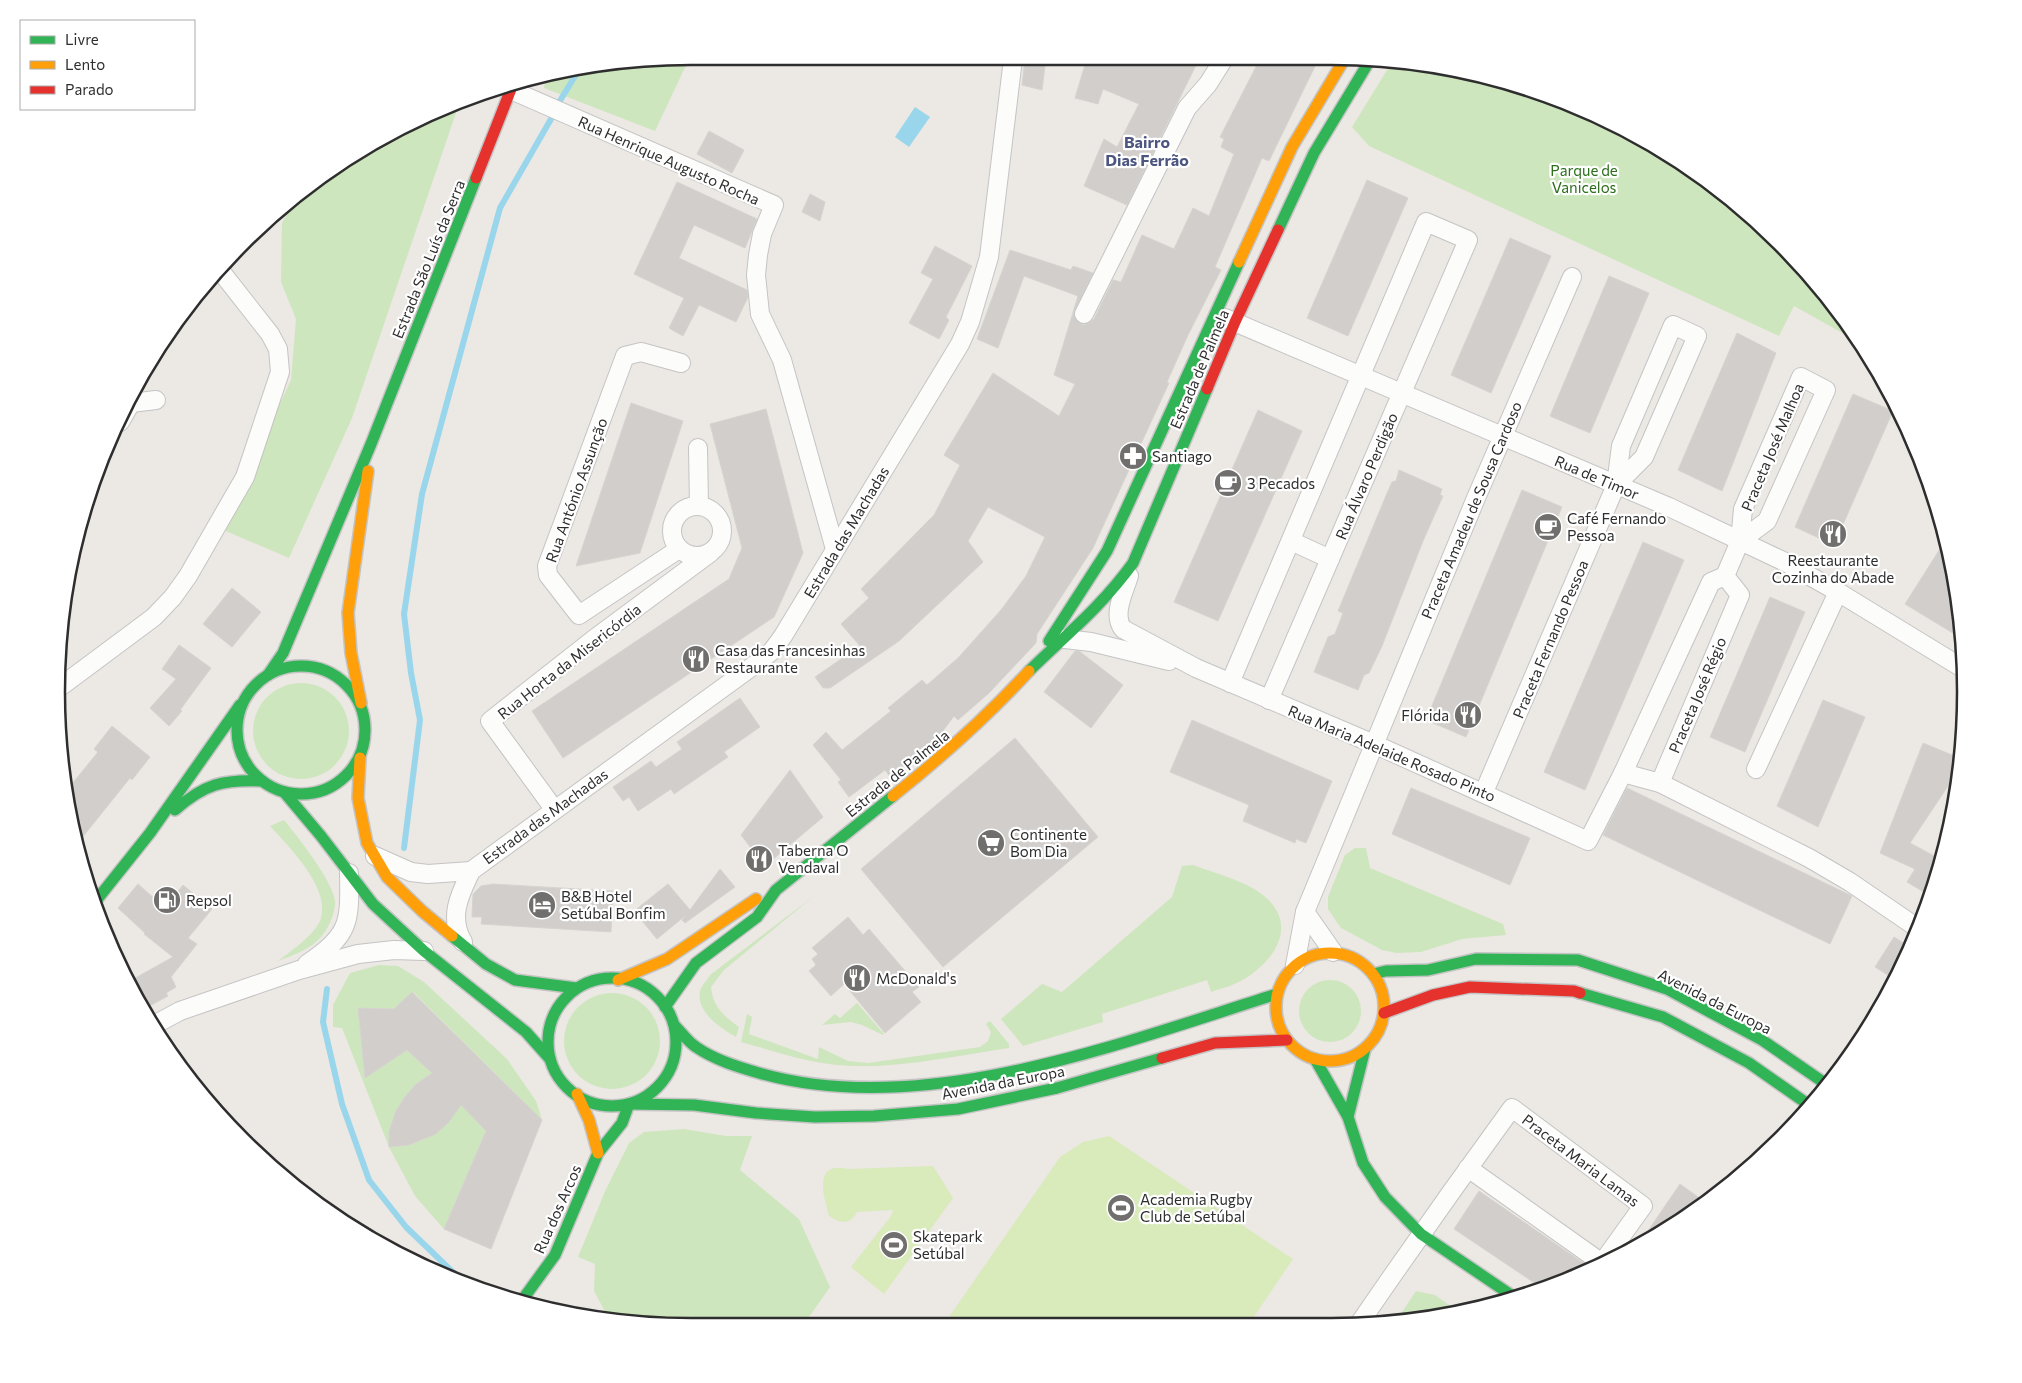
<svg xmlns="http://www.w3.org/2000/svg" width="2022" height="1383" font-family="Commissioner,sans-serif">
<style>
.green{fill:#cee6be}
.pitch{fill:#d9eabb}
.water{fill:#99d6ec}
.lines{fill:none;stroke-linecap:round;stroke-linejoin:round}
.stream{stroke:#99d6ec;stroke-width:6}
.building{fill:#d1cecb;stroke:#d7d4d0}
.street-casing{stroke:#c5c4c5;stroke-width:20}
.fast-casing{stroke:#c5c4c5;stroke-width:14}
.slow-casing{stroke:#c5c4c5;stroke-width:14}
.jam-casing{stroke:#c5c4c5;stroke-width:14}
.street{stroke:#fcfcfb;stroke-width:18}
.fast{stroke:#30b455;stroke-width:11}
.slow{stroke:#ff9f0a;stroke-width:11}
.jam{stroke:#e5322d;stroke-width:11}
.labels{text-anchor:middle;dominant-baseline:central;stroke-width:4.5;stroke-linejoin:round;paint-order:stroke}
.street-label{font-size:15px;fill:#2e2e2e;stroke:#fff}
.park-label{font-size:15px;fill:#2c6e1b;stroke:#fff}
.poi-label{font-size:15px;fill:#2e2e2e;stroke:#fff;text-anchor:start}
.neighbourhood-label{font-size:16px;font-weight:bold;fill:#4d5680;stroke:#fff}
.rim{fill:none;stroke:#2e2e2e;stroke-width:2.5}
</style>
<rect width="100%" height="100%" fill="#ece8e4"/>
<!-- green -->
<g class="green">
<polygon points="688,61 655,131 544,88 546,76 608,62"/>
<polygon points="1392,62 1454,68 1612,122 1717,187 1779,242 1862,344 1794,306 1779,336 1369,146 1352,127"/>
<polygon points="459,104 352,418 289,558 221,529 291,380 296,319 281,282 282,223 295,199 338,163"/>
<circle cx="301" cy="731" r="48"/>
<path d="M 284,820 C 297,836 333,881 335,901 C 336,914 326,934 316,942 C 305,951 291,956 278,961 C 291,951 313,936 320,921 C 333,890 289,847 270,826 Z"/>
<polygon points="1355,848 1366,848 1370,868 1503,924 1506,935 1462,939 1421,952 1397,953 1382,950 1341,928 1328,909 1328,897 1345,855"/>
<path d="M 1193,865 C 1214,873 1246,881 1263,895 C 1298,923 1277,958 1246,978 C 1235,985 1223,988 1211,992 L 1207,980 L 1102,1014 L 1103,1022 L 1023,1046 L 1001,1019 L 1042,984 L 1062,992 L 1172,897 L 1182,866 Z"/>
<path d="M 814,896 L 724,970 L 711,987 C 713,1007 723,1015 739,1027 L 736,1037 C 720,1028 693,1010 701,988 C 703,984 708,979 710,975 Z"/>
<path d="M 379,965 L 398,966 L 424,982 L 507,1059 L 536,1101 L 542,1120 L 413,992 L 394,1009 L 359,1008 L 365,1077 L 407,1050 L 432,1073 C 404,1092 390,1113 389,1147 C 425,1144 440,1134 461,1105 L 486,1131 L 444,1229 L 415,1196 L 389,1147 L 342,1028 L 333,1027 L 333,1005 L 350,973 Z"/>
<circle cx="1330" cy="1011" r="31"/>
<circle cx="612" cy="1041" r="48"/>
<polygon points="857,1003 884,1034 883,1035 862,1025 851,1022 822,1025 835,1014 840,1018"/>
<path d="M 747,1014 L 752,1017 L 749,1034 L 818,1059 L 819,1047 L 848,1061 L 868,1063 L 980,1047 L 988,1041 L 991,1032 L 986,1024 L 990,1021 L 1009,1044 L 1009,1048 C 945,1057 875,1075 811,1061 C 787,1056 764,1048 741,1042 Z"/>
<polygon points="684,1129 726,1136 752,1136 740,1170 799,1219 830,1287 802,1327 692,1327 609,1319 594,1291 595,1264 578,1257 606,1189 629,1143 644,1132"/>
<polygon points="1416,1291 1435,1295 1460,1313 1397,1320"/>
</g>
<!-- pitch -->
<g class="pitch">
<polygon points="1109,1136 1293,1259 1247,1327 942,1327 1060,1157 1083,1142"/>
<path d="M 933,1166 L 953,1198 L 884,1294 L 851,1267 L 891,1216 L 893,1210 L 857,1212 C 850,1225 841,1224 829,1216 C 824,1197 812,1161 848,1169 Z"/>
</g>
<!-- water -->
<polygon class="water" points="915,107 930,117 909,147 895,137"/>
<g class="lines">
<!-- stream -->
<g class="stream">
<polyline points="558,104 580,68"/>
<polyline points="404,848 420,720 411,673 404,614 422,494 500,208 551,119"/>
<polyline points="327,989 323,1022 342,1104 369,1180 406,1227 459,1278"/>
</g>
</g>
<!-- building -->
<g class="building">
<polygon points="1320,56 1269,161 1262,158 1215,267 1221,270 1188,335 1167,382 1169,383 1093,548 1037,634 1036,643 989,693 958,720 954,716 931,747 891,778 885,770 849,797 838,782 841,780 813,745 826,732 842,750 891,711 888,708 922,680 927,685 958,658 1001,610 1026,576 1045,537 988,507 968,541 983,562 899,641 830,688 823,688 815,677 860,646 841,624 869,598 861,589 934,515 960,465 944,455 993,373 1059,416 1075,384 1054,375 1078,296 1024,276 998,348 977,339 1010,250 1071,270 1073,266 1093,273 1073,314 1079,323 1084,325 1089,323 1094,319 1113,280 1121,282 1142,235 1174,249 1193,208 1209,216 1234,154 1221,147 1224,139 1220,137 1261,57"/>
<polygon points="1200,57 1127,205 1084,186 1104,139 1117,147 1139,104 1103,89 1098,104 1075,98 1087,58"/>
<polygon points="1036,58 1046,58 1042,90 1022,85 1025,59"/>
<polygon points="709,131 744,150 732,173 697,154"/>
<polygon points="1367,180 1408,198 1348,336 1307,318"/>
<polygon points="677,182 757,219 745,248 694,225 679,258 747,290 748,297 736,322 699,305 683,336 669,328 684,298 634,274"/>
<polygon points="810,194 825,202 820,221 802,212"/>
<polygon points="1510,238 1551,256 1491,393 1451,375"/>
<polygon points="935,246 972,266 946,317 949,320 939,339 909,323 933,279 921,273"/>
<polygon points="1609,276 1649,293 1590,433 1550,416"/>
<polygon points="1737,333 1776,353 1722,491 1678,470"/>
<polygon points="1853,394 1893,411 1834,545 1795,527"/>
<polygon points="631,403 683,421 640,553 576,566"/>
<polygon points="766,409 803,553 774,617 563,758 532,711 729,579 742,548 710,424"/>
<polygon points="1258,410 1302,431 1218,621 1174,602"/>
<polygon points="1399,470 1442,489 1440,495 1443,496 1423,541 1382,646 1369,673 1364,675 1358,690 1314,672 1328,637 1335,634 1343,613 1338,611 1385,498 1392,482 1396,481"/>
<polygon points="1522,490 1562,507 1466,737 1426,720"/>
<polygon points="1945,541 1953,567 1961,638 1905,604"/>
<polygon points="1643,542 1684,560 1585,790 1544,772"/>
<polygon points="232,588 261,612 232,647 203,624"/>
<polygon points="1770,597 1805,612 1745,752 1710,737"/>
<polygon points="179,645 211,668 180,710 182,711 169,726 150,708 176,679 162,669"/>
<polygon points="1075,651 1079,651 1123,685 1091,728 1044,692"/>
<polygon points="740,698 760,727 724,752 728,757 674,794 671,789 638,811 629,797 623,801 613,787 651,761 656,767 682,749 677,742"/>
<polygon points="1823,700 1865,717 1818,827 1777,806"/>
<polygon points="1192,720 1332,781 1306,843 1296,839 1295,843 1243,821 1249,805 1170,772"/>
<polygon points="112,726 150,757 132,780 130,778 77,844 69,816 67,790 98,752 94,749"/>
<polygon points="1015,738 1098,837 943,967 861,869"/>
<polygon points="1923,743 1959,758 1958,771 1910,843 1940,859 1929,895 1907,882 1915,869 1880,853"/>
<polygon points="790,770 823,817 765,866 741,835"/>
<polygon points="1411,788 1530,838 1510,885 1392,834"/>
<polygon points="1627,788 1852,896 1830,944 1603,835"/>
<polygon points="720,869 735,887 685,923 682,920 686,915 657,939 634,911 668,884 690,910"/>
<polygon points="138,884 165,908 183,885 212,909 188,938 197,944 171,977 176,987 166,993 168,996 142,1010 128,982 173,957 144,934 145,933 118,908"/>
<polygon points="493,884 613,891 611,932 481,924 482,917 472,917 473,894 481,886"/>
<polygon points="848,917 863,935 869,929 919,987 912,992 921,1002 885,1033 844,984 831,996 809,971 816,965 812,959 818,954 812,948"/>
<polygon points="1894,937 1908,946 1905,952 1907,954 1894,979 1875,967"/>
<polygon points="412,992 542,1120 491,1249 444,1229 486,1131 461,1105 449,1122 436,1134 409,1145 389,1147 389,1132 395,1113 404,1098 415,1085 432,1073 407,1050 365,1078 358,1008 394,1009"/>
<polygon points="1680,1184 1705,1202 1684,1220 1639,1244"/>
<polygon points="1479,1191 1560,1247 1592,1269 1574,1278 1542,1288 1454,1229"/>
</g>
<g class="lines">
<defs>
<g id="street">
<polyline points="511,90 774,205 762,234 758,255 756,275 760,314 782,360 835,549"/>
<polyline points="1084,314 1187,108 1208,84 1225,57"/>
<polyline points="1225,318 1669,507 1785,562 1838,592 1964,669"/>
<polyline points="120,422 131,403 156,400"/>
<polyline points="698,448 699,506"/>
<circle cx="697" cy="531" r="25"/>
<polyline points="1291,541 1330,559"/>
<polyline points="679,549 579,615 548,575 547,566 625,356 641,352 681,363"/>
<path d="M 1129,576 C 1124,592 1112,615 1123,629 L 1196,668 L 1374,744 L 1588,841 L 1623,773 L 1711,582 L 1725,576 L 1740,595 L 1660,783"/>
<polyline points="1725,576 1740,541 1743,509 1801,377 1826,390 1767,521 1740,541"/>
<polyline points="1065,639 1091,642 1169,661"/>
<polyline points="1230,683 1426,222 1468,240 1269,700"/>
<polyline points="60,687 154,617 173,597 188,576 245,477 280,372 278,349 270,334 219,269"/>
<polyline points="1756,769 1838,592"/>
<polyline points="1623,773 1660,783 1809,858 1850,882 1919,929"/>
<polyline points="1484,792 1616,485 1621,446 1673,325 1697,336 1644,457 1616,485"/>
<polyline points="554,809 490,721 594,639 710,553"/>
<polyline points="375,856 411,872 428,874 471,871"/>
<polyline points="1305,912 1333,952"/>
<path d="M 463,942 C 448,917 460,894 471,871 L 757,663 L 772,651 L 783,636 L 960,344 L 970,322 L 989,257 L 1013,59"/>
<path d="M 307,964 C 350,934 350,924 349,873"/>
<polyline points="1295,965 1305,912 1476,498 1572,277"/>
<polyline points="154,1025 180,1011 299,970 358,954 394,950 424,951"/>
<path d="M 1359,1324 C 1409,1251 1460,1179 1512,1108 L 1643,1206 L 1602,1263 L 1468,1168"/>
</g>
<g id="fast">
<polyline points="1278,230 1314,153 1370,60"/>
<polyline points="1049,641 1107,551 1239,262"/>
<circle cx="301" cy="730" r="64"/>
<path d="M 1029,671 C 1066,635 1102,606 1133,563 L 1207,389"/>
<polyline points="268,675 283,653 371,444 476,178"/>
<polyline points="284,792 321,836 373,904 424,951 526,1032 550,1059"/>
<path d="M 175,810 C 204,784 224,779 262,781"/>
<polyline points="95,902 150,833 240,705"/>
<polyline points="452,936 486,964 515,980 576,988"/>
<polyline points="1373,974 1386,971 1428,970 1476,959 1578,960 1667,989 1762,1040 1826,1084"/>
<circle cx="612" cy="1042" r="64"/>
<polyline points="1580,993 1663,1017 1749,1063 1809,1105"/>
<polyline points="665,1007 696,963 757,917 776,890 893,796"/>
<path d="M 675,1026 C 682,1033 688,1042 696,1047 C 715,1060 738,1067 759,1073 C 923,1120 1121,1043 1277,994"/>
<polyline points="1315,1059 1348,1117 1363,1163 1385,1197 1421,1234 1514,1297"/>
<polyline points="629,1104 694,1105 756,1113 815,1117 874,1116 958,1109 1057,1088 1162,1058"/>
<polyline points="1348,1117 1365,1049"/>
<polyline points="523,1299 555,1255 598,1153 622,1123 629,1104"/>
</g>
<g id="slow">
<polyline points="1239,262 1292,147 1345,58"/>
<polyline points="361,703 351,653 348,613 368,471"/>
<polyline points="360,758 358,798 367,843 387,877 422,911 452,936"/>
<path d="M 893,796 C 943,756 986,718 1029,671"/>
<circle cx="1330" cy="1007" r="54"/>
<polyline points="618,980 667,959 756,899"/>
<polyline points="577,1094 589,1120 598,1153"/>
</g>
<g id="jam">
<polyline points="476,178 513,84"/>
<polyline points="1207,389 1235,322 1278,230"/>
<polyline points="1384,1013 1433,995 1470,987 1574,991 1580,993"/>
<polyline points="1162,1058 1215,1043 1287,1040"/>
</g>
</defs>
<!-- street casing -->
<use href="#street" class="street-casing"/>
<!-- fast casing -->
<use href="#fast" class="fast-casing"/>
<!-- slow casing -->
<use href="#slow" class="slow-casing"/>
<!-- jam casing -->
<use href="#jam" class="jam-casing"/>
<!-- street -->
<use href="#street" class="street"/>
<!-- fast -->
<use href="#fast" class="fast"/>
<!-- slow -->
<use href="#slow" class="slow"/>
<!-- jam -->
<use href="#jam" class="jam"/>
</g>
<!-- icons -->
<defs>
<symbol id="pharmacy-disc" viewBox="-11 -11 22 22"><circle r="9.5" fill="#706f6e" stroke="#fff"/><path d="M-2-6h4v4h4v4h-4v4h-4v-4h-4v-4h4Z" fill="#fff"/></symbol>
<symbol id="cafe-disc" viewBox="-11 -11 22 22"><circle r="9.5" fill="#706f6e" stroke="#fff"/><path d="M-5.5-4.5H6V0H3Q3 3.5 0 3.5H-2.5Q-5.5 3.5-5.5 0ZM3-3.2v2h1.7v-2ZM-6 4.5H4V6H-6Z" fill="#fff"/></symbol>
<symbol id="restaurant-disc" viewBox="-11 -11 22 22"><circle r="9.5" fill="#706f6e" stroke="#fff"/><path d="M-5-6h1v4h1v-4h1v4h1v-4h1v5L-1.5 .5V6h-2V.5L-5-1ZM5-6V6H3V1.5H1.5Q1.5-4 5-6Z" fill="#fff"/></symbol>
<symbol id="supermarket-disc" viewBox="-11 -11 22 22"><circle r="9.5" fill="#706f6e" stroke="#fff"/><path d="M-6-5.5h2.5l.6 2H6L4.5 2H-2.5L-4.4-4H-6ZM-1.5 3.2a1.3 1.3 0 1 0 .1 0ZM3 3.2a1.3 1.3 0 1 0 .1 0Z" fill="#fff"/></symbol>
<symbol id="fuel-disc" viewBox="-11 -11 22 22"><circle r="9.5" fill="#706f6e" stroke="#fff"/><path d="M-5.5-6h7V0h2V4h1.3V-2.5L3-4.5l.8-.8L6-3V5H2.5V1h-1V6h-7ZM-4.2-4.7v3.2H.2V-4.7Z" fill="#fff"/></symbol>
<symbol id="hotel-disc" viewBox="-11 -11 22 22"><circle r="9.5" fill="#706f6e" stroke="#fff"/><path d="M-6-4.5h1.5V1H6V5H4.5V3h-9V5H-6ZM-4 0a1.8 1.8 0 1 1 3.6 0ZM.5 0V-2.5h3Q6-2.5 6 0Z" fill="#fff"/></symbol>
<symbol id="stadium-disc" viewBox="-11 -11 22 22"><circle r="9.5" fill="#706f6e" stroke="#fff"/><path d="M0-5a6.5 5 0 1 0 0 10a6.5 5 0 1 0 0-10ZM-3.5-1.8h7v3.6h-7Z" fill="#fff"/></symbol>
</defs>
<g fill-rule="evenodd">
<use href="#pharmacy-disc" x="1117" y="440" width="32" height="32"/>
<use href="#cafe-disc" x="1212" y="467" width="32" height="32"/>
<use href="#cafe-disc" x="1532" y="511" width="32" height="32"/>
<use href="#restaurant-disc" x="1817" y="518" width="32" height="32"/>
<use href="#restaurant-disc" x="680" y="643" width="32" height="32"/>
<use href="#restaurant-disc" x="1452" y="699" width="32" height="32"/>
<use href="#supermarket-disc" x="975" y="827" width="32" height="32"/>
<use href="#restaurant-disc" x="743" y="843" width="32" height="32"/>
<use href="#fuel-disc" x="151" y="884" width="32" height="32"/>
<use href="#hotel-disc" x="526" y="889" width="32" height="32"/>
<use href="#restaurant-disc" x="841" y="962" width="32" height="32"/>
<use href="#stadium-disc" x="1105" y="1192" width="32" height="32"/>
<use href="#stadium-disc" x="878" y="1229" width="32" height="32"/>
</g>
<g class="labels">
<!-- street labels -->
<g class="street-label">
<text transform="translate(669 160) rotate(24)">Rua Henrique Augusto Rocha</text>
<text transform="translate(428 259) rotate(-68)">Estrada São Luís da Serra</text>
<text transform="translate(1199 369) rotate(-67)">Estrada de Palmela</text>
<text transform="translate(1772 447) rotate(-67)">Praceta José Malhoa</text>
<text transform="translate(1366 476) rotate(-67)">Rua Álvaro Perdigão</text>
<text transform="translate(1597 477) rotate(23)">Rua de Timor</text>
<text transform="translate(576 490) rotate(-70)">Rua António Assunção</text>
<text transform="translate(1471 510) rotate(-67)">Praceta Amadeu de Sousa Cardoso</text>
<text transform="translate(846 532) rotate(-59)">Estrada das Machadas</text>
<text transform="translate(1550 639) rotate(-67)">Praceta Fernando Pessoa</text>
<text transform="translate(569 661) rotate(-38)">Rua Horta da Misericórdia</text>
<text transform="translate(1697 695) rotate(-67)">Praceta José Régio</text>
<text transform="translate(1392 753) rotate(23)">Rua Maria Adelaide Rosado Pinto</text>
<text transform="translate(897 773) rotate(-39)">Estrada de Palmela</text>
<text transform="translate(545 816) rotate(-36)">Estrada das Machadas</text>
<text transform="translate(1715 1001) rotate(27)">Avenida da Europa</text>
<text transform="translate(1003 1082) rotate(-11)">Avenida da Europa</text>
<text transform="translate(1581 1160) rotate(37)">Praceta Maria Lamas</text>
<text transform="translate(557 1209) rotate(-66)">Rua dos Arcos</text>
</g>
<!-- park labels -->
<g class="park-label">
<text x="1584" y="170">Parque de<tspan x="1584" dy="17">Vanicelos</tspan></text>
</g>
<!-- poi labels -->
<g class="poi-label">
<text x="1152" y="456">Santiago</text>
<text x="1247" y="483">3 Pecados</text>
<text x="1567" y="518">Café Fernando<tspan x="1567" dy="17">Pessoa</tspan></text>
<text x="1833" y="560" text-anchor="middle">Reestaurante<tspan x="1833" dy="17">Cozinha do Abade</tspan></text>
<text x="715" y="650">Casa das Francesinhas<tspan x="715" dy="17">Restaurante</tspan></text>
<text x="1449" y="715" text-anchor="end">Flórida</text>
<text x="1010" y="834">Continente<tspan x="1010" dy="17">Bom Dia</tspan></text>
<text x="778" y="850">Taberna O<tspan x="778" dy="17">Vendaval</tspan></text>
<text x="561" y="896">B&amp;B Hotel<tspan x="561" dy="17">Setúbal Bonfim</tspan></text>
<text x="186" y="900">Repsol</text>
<text x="876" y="978">McDonald's</text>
<text x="1140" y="1199">Academia Rugby<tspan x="1140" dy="17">Club de Setúbal</tspan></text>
<text x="913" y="1236">Skatepark<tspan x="913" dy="17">Setúbal</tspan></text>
</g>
<!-- neighbourhood labels -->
<g class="neighbourhood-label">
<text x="1147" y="141">Bairro<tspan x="1147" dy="18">Dias Ferrão</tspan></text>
</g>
</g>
<!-- crop -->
<path d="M0 0H2022V1383H0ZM691 65H1331A626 626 0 0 1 1957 691V692A626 626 0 0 1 1331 1318H691A626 626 0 0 1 65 692V691A626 626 0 0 1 691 65Z" fill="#fff" fill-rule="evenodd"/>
<path class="rim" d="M691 65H1331A626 626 0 0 1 1957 691V692A626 626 0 0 1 1331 1318H691A626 626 0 0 1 65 692V691A626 626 0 0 1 691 65Z"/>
<!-- legend -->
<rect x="20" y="20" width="175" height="90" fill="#ffffff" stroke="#ababab"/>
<rect x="30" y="36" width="25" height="8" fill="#30b455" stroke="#ababab"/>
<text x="65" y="45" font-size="15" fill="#2e2e2e">Livre</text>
<rect x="30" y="61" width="25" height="8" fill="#ff9f0a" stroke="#ababab"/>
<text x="65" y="70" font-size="15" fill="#2e2e2e">Lento</text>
<rect x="30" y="86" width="25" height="8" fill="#e5322d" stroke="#ababab"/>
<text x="65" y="95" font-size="15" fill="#2e2e2e">Parado</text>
</svg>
